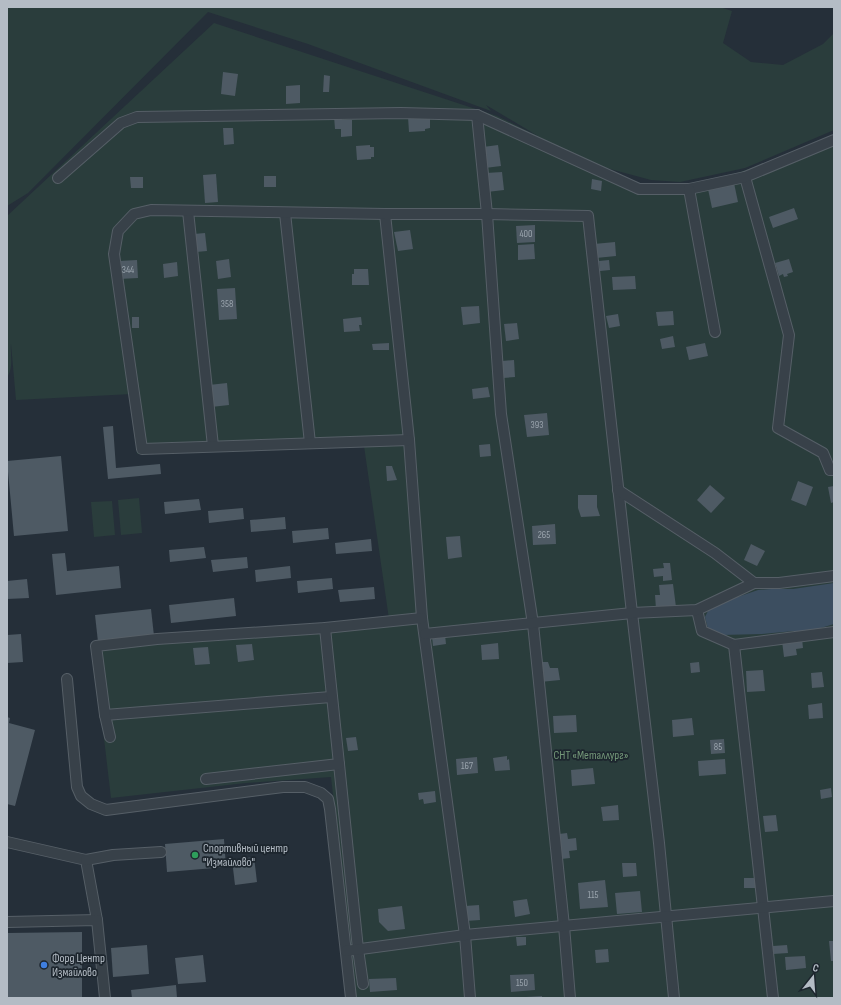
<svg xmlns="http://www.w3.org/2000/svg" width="841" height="1005" font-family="'Sofia Sans Condensed',sans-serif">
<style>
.green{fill:#2a3d3c}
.water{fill:#3c4e60}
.building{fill:#4e5a64}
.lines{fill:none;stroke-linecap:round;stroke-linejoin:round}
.minor-casing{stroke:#565f67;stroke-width:12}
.minor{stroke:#384149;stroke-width:10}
.leisure-dot{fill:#2e9e5b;stroke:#1d262e;stroke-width:1.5}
.shop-dot{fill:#3f7fe0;stroke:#1d262e;stroke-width:1.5}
.labels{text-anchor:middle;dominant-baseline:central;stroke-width:3.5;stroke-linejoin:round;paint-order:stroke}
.number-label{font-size:10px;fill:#9aa4ad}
.park-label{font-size:12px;fill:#749879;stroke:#1d262e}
.poi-label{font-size:12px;fill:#b4bcc5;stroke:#1d262e;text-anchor:start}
</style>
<rect width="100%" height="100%" fill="#252f39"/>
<!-- green -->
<g class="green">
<path d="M 7,7 L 720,7 L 732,11 L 723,43 L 751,62 L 783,65 L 823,44 L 834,33 L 834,130 L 745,168 L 680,182 L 651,180 L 599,166 L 639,185 L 692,184 L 731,175 L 781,158 L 834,136 L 834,998 L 356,998 L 331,777 L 246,783 L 111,798 L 93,645 L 389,619 L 364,446 L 137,454 L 132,394 L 16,400 L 11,344 C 10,354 14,368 7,377 L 7,216 L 214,23 L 497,116 L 538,136 L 486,105 L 491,111 L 308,44 L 208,12 L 28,193 L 7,206 Z"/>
<polygon points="139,498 142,533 121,535 118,500"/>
<polygon points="112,501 115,535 94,537 91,502"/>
</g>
<!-- water -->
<polygon class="water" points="834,583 834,624 811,631 794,631 762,634 722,635 708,629 705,617 709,609 720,603 758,590 771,589 793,589"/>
<!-- building -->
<g class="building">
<polygon points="223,72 238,74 235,96 221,94"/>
<polygon points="324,75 330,76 329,92 323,92"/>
<polygon points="300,85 300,103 286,104 286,86"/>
<polygon points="334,116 342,116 342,120 352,120 352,136 341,137 341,129 335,129"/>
<polygon points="430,116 430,128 425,129 425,131 409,132 408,117"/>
<polygon points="223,128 233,128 234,144 224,145"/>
<polygon points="370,145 370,147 374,147 374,157 371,157 371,159 357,160 356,146"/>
<polygon points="498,145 501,166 485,168 483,147"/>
<polygon points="502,172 504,190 487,192 486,173"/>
<polygon points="216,174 218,202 205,203 203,175"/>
<rect x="264" y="176" width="12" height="11"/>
<polygon points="130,177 143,177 143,188 131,188"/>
<polygon points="592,179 602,181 601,191 591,189"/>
<polygon points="734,183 738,202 712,208 708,189"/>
<polygon points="794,208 798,219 773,228 769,217"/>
<polygon points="535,225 535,242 517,243 516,226"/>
<polygon points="410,230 413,249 398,251 394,232"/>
<polygon points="205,233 207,251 196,252 194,234"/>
<polygon points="615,242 616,256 596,258 594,244"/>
<polygon points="534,244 535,259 518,260 518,245"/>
<polygon points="229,259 231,277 218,279 216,261"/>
<polygon points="789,259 793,272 787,274 788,276 784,277 783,274 779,276 775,263"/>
<polygon points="137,260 138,278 119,279 119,261"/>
<polygon points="609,260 610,270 600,271 599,261"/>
<polygon points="177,262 178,276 164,278 163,264"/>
<polygon points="354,269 368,269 369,285 352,285 352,274 354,274"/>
<polygon points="635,276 636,289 613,290 612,277"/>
<polygon points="235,288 237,319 219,320 217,289"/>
<polygon points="479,306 480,323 463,325 461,307"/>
<polygon points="673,311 674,325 658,326 656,312"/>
<polygon points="618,314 620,326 609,328 606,316"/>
<rect x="132" y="317" width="7" height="11"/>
<polygon points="361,317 362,325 359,325 360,331 344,332 343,319"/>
<polygon points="517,323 519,339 506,341 504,324"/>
<polygon points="673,336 675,347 662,349 660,339"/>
<polygon points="389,343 389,350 373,350 372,344"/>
<polygon points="705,343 708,356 689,360 686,347"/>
<polygon points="514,360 515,377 503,378 502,361"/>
<polygon points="227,383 229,405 211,407 209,385"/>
<polygon points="488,387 490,397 473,399 472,389"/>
<polygon points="547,413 549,435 527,437 524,415"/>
<polygon points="113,426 116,468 160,464 161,474 108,479 103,427"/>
<polygon points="490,444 491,456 480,457 479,445"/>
<polygon points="61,456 68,531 14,536 7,461"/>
<polygon points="386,466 392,466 397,480 387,481"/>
<polygon points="798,481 813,487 806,506 791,500"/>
<polygon points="710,485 725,498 711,513 697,500"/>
<polygon points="834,486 834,502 831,503 828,487"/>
<polygon points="578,495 597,495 597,507 600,516 581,517 578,508"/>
<polygon points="199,499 201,510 165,514 164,502"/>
<polygon points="243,508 244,519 209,523 208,511"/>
<polygon points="285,517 286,529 251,532 250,520"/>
<polygon points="555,524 556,544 533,545 532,526"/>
<polygon points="328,528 329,539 293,543 292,531"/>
<polygon points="460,536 462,557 448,559 446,537"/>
<polygon points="371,539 372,551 336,554 335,543"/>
<polygon points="751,544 765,551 757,566 744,560"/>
<polygon points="204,547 206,558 170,562 169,550"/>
<polygon points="65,553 67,571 119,566 121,588 56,595 52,554"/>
<polygon points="247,557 248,568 213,572 211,560"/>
<polygon points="663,563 670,563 672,580 663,581 663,576 654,577 653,569 664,568"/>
<polygon points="290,566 291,578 256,582 255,570"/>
<polygon points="332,578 333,589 298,593 297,581"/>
<polygon points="27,579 29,598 7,599 7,581"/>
<polygon points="673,584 676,607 656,609 655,595 660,595 659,585"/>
<polygon points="374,587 375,599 340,602 338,590"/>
<polygon points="234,598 236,616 171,623 169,605"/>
<polygon points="151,609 154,636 98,642 95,615"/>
<polygon points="21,634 23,662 7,663 7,635"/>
<polygon points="445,635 446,644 433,646 432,636"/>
<polygon points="802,639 803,648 796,649 797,655 784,657 782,641"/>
<polygon points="498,643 499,659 482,660 481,645"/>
<polygon points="252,644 254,660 238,662 236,645"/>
<polygon points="208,647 210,664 195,665 193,648"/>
<polygon points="542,662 548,662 550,668 558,668 560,680 540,682"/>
<polygon points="699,662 700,672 691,673 690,663"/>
<polygon points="763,670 765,691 747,692 746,671"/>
<polygon points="822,672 824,687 812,688 811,673"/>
<polygon points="822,703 823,718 809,719 808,705"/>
<polygon points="576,715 577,732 554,733 553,716"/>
<polygon points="7,717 10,718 9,723 35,730 15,806 7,804"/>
<polygon points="692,718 694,735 673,737 672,720"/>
<polygon points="356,737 358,750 348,751 346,738"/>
<polygon points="724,739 725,753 711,754 710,740"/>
<polygon points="507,756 507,760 509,759 510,770 495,771 493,758"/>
<polygon points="477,757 478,773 457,775 456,759"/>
<polygon points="725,759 726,774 699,776 698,761"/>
<polygon points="593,768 595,784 572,786 571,770"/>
<polygon points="831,788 832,797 821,799 820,790"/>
<polygon points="435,791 436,802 424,804 423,799 419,800 418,793"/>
<polygon points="618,805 619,820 603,821 601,807"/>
<polygon points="776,815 778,831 765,832 763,816"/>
<polygon points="567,833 568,839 576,838 577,850 569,851 570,858 561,859 559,834"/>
<polygon points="224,839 226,867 167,872 165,844"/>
<polygon points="254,857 257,882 235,885 232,860"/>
<polygon points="622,863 636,863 637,876 623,877"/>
<rect x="744" y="878" width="12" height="10"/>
<polygon points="605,880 608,907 580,909 578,883"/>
<polygon points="640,891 642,912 617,914 615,893"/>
<polygon points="527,899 530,914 515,917 513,901"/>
<polygon points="479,905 480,920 466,921 465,906"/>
<polygon points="402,906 405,929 388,931 379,922 378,909"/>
<polygon points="82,932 82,998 7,998 7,933"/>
<polygon points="516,937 526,937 526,945 517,946"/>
<polygon points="829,941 834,941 834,961 831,961"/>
<polygon points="147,945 149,974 113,977 111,948"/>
<polygon points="787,945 788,953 773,954 773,946"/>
<polygon points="608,949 609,962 596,963 595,950"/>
<polygon points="203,955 206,982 178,984 175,958"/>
<polygon points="805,956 806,968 786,970 785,957"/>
<polygon points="534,974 535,990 511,992 510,975"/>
<polygon points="396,978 397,990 370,992 369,979"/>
<polygon points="176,985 177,998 132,998 131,990"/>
<polygon points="542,996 542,998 526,998 526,997"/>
</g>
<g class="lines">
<defs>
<g id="minor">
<polyline points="477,115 487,214 501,414 533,624 564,926 570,998"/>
<polyline points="745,177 789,335 778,428 823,453 830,470 834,470"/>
<polyline points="58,178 121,123 137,117 401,113 477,115 639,189 689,189 745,177 834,140"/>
<polyline points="689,189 715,332"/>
<polyline points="188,211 213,446"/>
<polyline points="285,213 310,443"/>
<polyline points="385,214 409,440 422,618 465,935 470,998"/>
<polyline points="409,440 142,449 114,254 118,231 134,214 151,210 385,214 487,214 588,216 632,613 659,843 674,998"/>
<polyline points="618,490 715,553 754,583"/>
<polyline points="697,610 702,631 734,645 834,632"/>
<polyline points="425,634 632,613 697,610 754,583 779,583 834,576"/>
<polyline points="734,645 773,998"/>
<polyline points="67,679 77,787 81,796 91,804 106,810 283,787 305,787 321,793 328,799 330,809 351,998"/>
<polyline points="105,715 331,697"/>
<polyline points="110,737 105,715 96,646 157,639 325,628 422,618"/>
<polyline points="339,764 358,949 363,984"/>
<polyline points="206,779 339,764 325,628"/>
<polyline points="7,842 86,860 97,920"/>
<polyline points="86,860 113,855 161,852"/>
<polyline points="7,922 97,920 105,998"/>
<polyline points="346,951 465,935 834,901"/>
</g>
</defs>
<!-- minor casing -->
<use href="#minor" class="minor-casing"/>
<!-- minor -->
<use href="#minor" class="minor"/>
</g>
<!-- markers -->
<circle class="leisure-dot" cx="195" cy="855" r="4"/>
<circle class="shop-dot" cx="44" cy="965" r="4"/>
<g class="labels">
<!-- number labels -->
<g class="number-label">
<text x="526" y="234">400</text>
<text x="128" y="270">344</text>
<text x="227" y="304">358</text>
<text x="537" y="425">393</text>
<text x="544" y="535">265</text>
<text x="718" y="747">85</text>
<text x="467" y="766">167</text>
<text x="593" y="895">115</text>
<text x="522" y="983">150</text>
</g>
<!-- park labels -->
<g class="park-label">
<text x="591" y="755">СНТ «Металлург»</text>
</g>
<!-- poi labels -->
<g class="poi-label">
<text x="203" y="848">Спортивный центр<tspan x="203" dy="14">"Измайлово"</tspan></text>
<text x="52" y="958">Форд Центр<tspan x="52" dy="14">Измайлово</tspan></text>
</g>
</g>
<!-- border -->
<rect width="841" height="1005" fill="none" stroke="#b4bcc5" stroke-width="16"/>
<!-- north arrow -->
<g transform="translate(813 977) rotate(17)" stroke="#1d262e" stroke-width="3" paint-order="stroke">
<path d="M0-3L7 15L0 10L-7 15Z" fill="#b4bcc5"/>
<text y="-6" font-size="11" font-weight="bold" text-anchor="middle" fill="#b4bcc5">С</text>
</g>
</svg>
